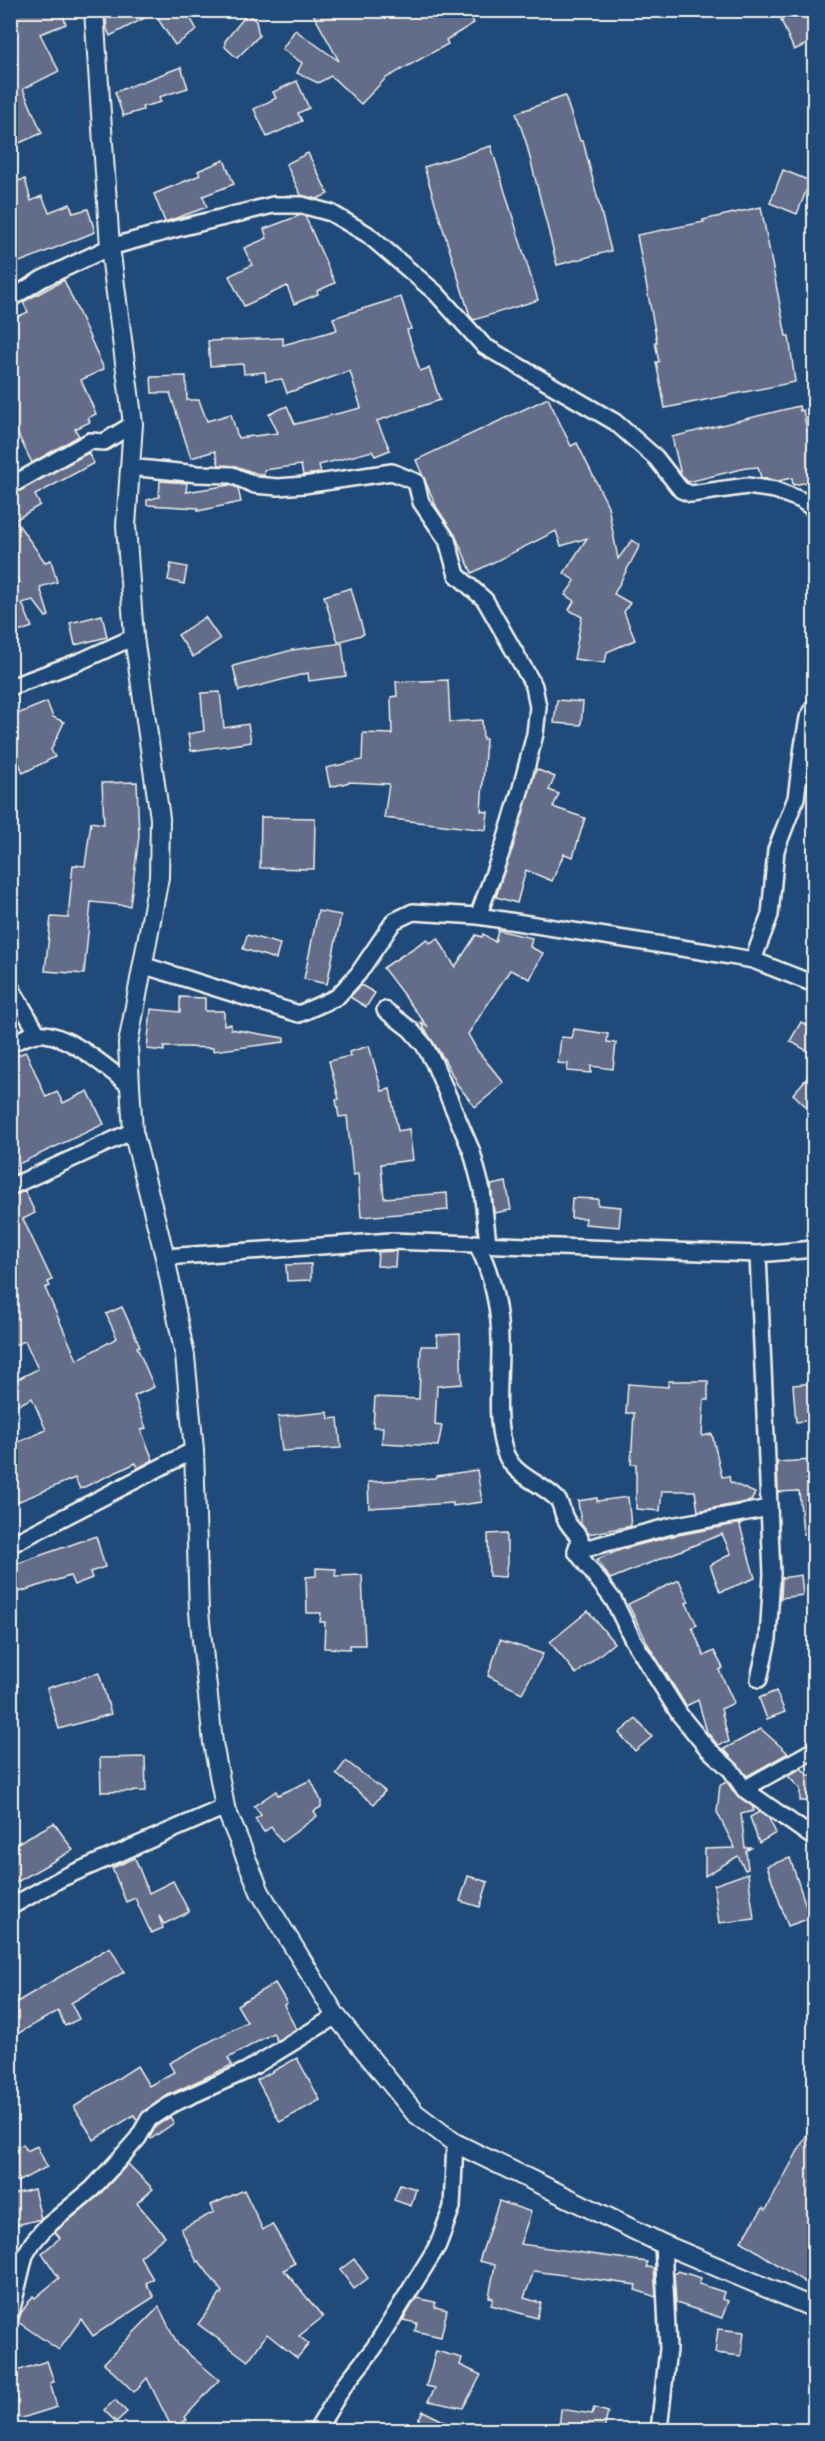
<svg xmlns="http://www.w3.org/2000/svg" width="825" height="2441" font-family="Sriracha,sans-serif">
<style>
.building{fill:#646c89;stroke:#f4f1e8;stroke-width:1.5}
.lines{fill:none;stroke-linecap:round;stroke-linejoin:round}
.minor-casing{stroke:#f4f1e8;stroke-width:20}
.tertiary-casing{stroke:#f4f1e8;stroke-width:22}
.minor{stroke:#1f4a7a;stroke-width:15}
.tertiary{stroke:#1f4a7a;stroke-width:18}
</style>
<rect width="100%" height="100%" fill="#1f4a7a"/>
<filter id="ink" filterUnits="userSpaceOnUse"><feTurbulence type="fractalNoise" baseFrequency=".0167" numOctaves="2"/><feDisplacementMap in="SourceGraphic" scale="12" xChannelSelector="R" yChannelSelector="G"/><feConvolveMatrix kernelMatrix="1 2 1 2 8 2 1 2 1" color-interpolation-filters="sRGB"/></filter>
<g filter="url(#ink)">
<!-- building -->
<g class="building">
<polygon points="10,10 61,10 66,24 40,34 59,71 23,89 42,133 10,147"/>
<polygon points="122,10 186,10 197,30 175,45 154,13 110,36 107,29 106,18"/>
<polygon points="311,10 467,10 474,23 446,40 448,44 386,78 361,104 331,76 318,83 297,73 302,63 282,49 295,30 339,61"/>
<polygon points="802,10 814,10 814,41 794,50 781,20"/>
<polygon points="247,14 256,21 259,36 237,58 225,47 225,41"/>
<polygon points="181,67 188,88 159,97 161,102 142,107 143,110 123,116 115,92"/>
<polygon points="297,81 309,108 298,113 302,121 267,137 254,109 276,98 273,92"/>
<polygon points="565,96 580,141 583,141 611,251 557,265 526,142 516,113"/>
<polygon points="491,146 538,300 474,320 470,316 424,167"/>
<polygon points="308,153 328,194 317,199 301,195 286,164"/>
<polygon points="224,160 234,184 203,196 207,207 165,222 154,194 200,175 198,171"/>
<polygon points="783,170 810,181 797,214 770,203"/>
<polygon points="25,179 31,201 42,196 49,212 70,204 73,213 88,209 95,232 10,266 10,183"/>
<polygon points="761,207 786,336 789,336 795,382 665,408 656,362 659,362 655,342 657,342 637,235 704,222 703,220"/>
<polygon points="301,215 305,216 335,283 317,291 318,294 294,304 287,286 244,306 229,276 252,265 244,248 267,238 264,229"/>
<polygon points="64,280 104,369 81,380 96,414 88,418 90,422 75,429 79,436 32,463 10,418 10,320 28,312 23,302"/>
<polygon points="401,297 411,329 407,330 420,371 429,368 440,400 377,421 390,450 375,456 372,451 319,465 321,473 303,475 301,465 264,470 264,476 235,466 219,465 215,451 191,458 170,393 152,393 151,377 186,376 187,400 199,400 207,421 231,414 238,438 278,433 269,414 287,406 295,424 361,408 350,371 287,393 282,379 266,381 265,372 244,374 243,364 210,366 208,341 283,338 283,345 337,330 333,318"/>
<polygon points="548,398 571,446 577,443 608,506 618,559 632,540 640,545 614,594 630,603 624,612 635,640 607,652 605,663 574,659 582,617 569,610 574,601 565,595 575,581 564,573 587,538 561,546 556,531 472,573 455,535 437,508 416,460"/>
<polygon points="799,406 800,411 803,410 812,456 814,481 793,485 792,478 778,481 761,478 758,467 746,468 688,482 681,475 672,437"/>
<polygon points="88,453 94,463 35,495 40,505 15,520 45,562 51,560 57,582 40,587 49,616 46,617 33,600 22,603 32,627 10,635 10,576 14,584 20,582 10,569 10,496"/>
<polygon points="160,481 187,483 186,492 230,485 238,488 241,502 198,511 198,508 147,505 147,500 159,497"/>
<polygon points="171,564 187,567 184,584 168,580"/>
<polygon points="351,588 364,634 338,642 324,596"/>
<polygon points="102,615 107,637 75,645 70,623"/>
<polygon points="205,617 220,639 193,657 178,635"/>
<polygon points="342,643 346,676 309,681 308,673 239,691 233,666 292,650"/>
<polygon points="448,680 450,722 482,720 483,739 486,739 481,811 488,812 486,830 384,818 389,784 350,782 330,787 326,768 362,760 363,733 392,734 391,697 397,696 396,682"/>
<polygon points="220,692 224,728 248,724 251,742 191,751 188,734 204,731 201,693"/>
<polygon points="557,700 583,702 581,725 554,723"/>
<polygon points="47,702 53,717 64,722 51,750 55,757 23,773 10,740 10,717"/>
<polygon points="536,769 555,777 549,790 559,794 553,807 585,818 573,857 564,854 552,881 526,870 517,903 496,897"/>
<polygon points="137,782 139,836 130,906 91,902 84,974 45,971 51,917 68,918 73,865 85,866 91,822 104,824 102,783"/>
<polygon points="261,817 315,818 314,869 260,868"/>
<polygon points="318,911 341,915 327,984 304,979"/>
<polygon points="498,930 532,938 530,947 543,953 530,979 510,970 468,1034 477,1050 504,1083 475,1107 457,1084 444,1059 420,1022 428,1027 383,968 427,939 430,943 438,938 455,967 476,935 482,937 483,934 495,942"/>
<polygon points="247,935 280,944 276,959 243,949"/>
<polygon points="361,985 375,993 366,1007 350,997"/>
<polygon points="180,997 205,998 205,1011 224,1011 224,1025 231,1024 231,1029 284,1038 284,1042 213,1051 213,1048 183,1047 164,1047 164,1051 147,1049 151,1009 180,1012"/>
<polygon points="801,1022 814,1029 814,1055 790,1041"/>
<polygon points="574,1029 608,1034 607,1042 616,1043 613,1069 591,1066 591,1073 567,1071 568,1064 558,1063 561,1037 572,1038"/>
<polygon points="369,1046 382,1091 390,1089 398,1131 409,1129 413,1160 381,1164 384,1198 447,1193 448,1210 361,1217 358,1174 353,1175 347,1116 339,1117 336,1100 339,1099 329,1061 350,1056 349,1052"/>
<polygon points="26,1052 46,1097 57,1092 63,1103 88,1091 104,1124 14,1166 17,1173 10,1176 10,1058"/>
<polygon points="814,1070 814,1114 793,1094"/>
<polygon points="506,1182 511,1210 494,1213 491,1185"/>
<polygon points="25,1191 35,1213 23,1219 52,1280 48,1282 50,1286 45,1288 77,1360 117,1338 106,1314 122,1307 140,1346 137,1347 154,1387 134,1396 146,1428 141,1430 153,1460 138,1468 136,1463 80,1489 75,1478 10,1505 10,1446 46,1430 32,1398 10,1409 10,1383 38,1369 25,1341 10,1347 10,1197"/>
<polygon points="572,1198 598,1199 598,1205 621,1207 619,1227 585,1224 586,1218 571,1218"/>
<polygon points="396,1251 395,1267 377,1266 378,1252"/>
<polygon points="311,1264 311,1280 287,1281 286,1265"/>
<polygon points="460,1334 462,1384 437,1386 435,1425 442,1426 438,1446 382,1443 383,1427 373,1427 375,1397 419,1399 421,1346 438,1346 437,1335"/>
<polygon points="668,1381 708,1381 708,1400 704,1400 702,1436 712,1434 722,1477 729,1476 730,1482 755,1493 751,1501 698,1511 695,1491 662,1491 660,1511 636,1509 636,1464 631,1464 634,1413 626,1413 628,1384 668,1387"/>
<polygon points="814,1383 814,1420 796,1422 793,1385"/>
<polygon points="328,1412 329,1419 338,1418 341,1448 282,1451 278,1417"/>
<polygon points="814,1460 814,1533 803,1534 799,1491 778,1492 777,1462"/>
<polygon points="477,1470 482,1502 453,1506 453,1503 369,1508 368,1482 435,1478 436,1476"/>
<polygon points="628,1497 631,1526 589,1534 581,1524 578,1501 597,1498 597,1501"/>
<polygon points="742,1523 740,1526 755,1578 720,1592 710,1565 731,1554 722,1534 610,1579 597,1559 623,1549 673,1536"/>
<polygon points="507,1533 507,1563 505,1577 489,1576 488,1534"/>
<polygon points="96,1536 105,1567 90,1572 92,1578 74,1585 70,1576 10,1595 10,1566"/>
<polygon points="316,1568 336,1569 335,1576 362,1575 365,1645 350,1645 350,1649 324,1648 325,1622 320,1622 321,1613 307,1613 306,1577 316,1576"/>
<polygon points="801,1575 803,1595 781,1598 782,1578"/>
<polygon points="679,1580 689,1602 686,1603 697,1625 692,1627 704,1656 714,1651 723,1668 719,1670 734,1703 721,1709 729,1742 718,1745 707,1732 698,1700 686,1706 649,1646 628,1604"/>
<polygon points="588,1611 614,1643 576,1674 550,1642"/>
<polygon points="500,1640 543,1654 522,1693 488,1676"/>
<polygon points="99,1673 111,1714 59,1729 47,1688"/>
<polygon points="776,1691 785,1712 767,1719 759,1698"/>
<polygon points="636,1719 652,1737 635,1751 619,1733"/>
<polygon points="761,1729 788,1753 747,1776 724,1749"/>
<polygon points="145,1757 146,1791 101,1792 100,1758"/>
<polygon points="346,1761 385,1791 374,1804 336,1774"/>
<polygon points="801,1768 808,1775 814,1775 814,1801 800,1801 800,1789 788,1776"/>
<polygon points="311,1780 321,1801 321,1807 314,1811 317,1816 282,1842 271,1827 264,1832 255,1819 261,1815 254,1806 276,1791 278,1795"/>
<polygon points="727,1782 736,1795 752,1806 754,1811 741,1814 745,1848 751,1848 746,1851 748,1869 745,1870 738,1856 705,1876 705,1849 735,1848 717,1812 720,1785"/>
<polygon points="759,1812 768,1817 776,1833 759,1843 750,1817"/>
<polygon points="54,1823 73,1850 10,1886 10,1847"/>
<polygon points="135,1858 149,1893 173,1881 189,1912 164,1924 159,1916 163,1928 151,1933 135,1898 126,1902 112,1868"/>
<polygon points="790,1858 810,1918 788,1926 767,1866"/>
<polygon points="748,1873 754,1919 719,1923 714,1885"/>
<polygon points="468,1876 488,1882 480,1907 460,1901"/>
<polygon points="110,1947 124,1972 71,2003 79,2019 65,2026 58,2011 10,2038 10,2006"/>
<polygon points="275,1983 287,2003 284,2005 296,2029 277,2041 273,2033 228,2058 232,2065 166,2096 144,2111 137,2120 134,2115 94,2140 74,2107 137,2066 149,2086 174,2072 169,2063 247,2022 237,2005"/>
<polygon points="297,2058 320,2100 280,2122 257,2080"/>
<polygon points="170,2117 174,2123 151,2139 150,2137 156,2126"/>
<polygon points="814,2121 814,2276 809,2285 741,2241 763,2208 766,2210"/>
<polygon points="23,2144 27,2151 37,2146 47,2167 17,2182 10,2172 10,2153"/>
<polygon points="128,2164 153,2189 137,2203 165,2236 140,2257 153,2279 146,2283 154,2297 93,2336 81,2319 59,2350 18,2322 21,2313 33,2296 35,2298 59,2278 42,2253 60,2238 55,2232 98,2196"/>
<polygon points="400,2184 416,2189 411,2206 394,2200"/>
<polygon points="34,2189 41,2219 12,2226 10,2195"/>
<polygon points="244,2190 263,2230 272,2224 295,2263 284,2270 323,2317 299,2336 309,2344 297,2358 267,2334 248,2361 198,2324 222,2292 199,2261 197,2262 181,2229 214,2212 211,2205"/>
<polygon points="499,2201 531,2212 520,2244 647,2262 647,2267 654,2268 656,2297 635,2290 636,2285 534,2271 524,2298 541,2303 537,2318 491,2305 493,2298 489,2297 495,2265 479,2261"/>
<polygon points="354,2259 368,2278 354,2289 340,2270"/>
<polygon points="678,2271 701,2278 699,2284 724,2292 722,2299 728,2301 722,2318 676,2303 674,2273 677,2273"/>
<polygon points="416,2298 435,2302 435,2307 447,2310 441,2337 415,2331 417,2323 403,2320"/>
<polygon points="159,2307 178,2345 219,2380 185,2417 187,2420 172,2428 147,2378 134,2392 104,2363"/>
<polygon points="718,2329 744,2332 741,2356 715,2353"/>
<polygon points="436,2351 462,2358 460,2365 481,2375 463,2408 428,2401 435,2388 426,2386"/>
<polygon points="47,2361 54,2382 50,2383 57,2407 22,2418 10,2416 10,2373"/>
<polygon points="115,2400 127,2412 116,2422 104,2410"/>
<polygon points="594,2408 608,2412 604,2430 559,2430 561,2409 592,2414"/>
<polygon points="423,2411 462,2430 413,2430"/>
</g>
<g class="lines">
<defs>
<g id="minor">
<polyline points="10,299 42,279 110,247 179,228 273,205 302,205 331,213 367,234 436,293 484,346 615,422 656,458 681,490 691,494 747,486 775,490 801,500 814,509"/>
<polyline points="129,467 198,474 232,475 255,485 278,487 304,485 392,472 416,482 421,502 447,540 457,575 485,600 534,686 538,707 535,734 521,788 504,845 478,916"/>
<polyline points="10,486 90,441 104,442 133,424"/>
<polyline points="10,687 81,661 134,637"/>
<polyline points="753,960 770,915 776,850 796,798 803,746 808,718 814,707"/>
<polyline points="142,965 299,1014 337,997 358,974 394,921 413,912 478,916 707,952 753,960 814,984"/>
<polyline points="10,986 38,1034"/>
<polyline points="385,1010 410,1029 424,1045 434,1063 472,1152 482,1190 488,1243"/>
<path d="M 10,1044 C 19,1040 28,1035 37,1034 C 65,1031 109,1069 130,1086"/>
<polyline points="10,1187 133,1131"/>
<path d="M 476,1243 C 493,1274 501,1314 500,1350 C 500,1381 495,1415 503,1446 C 510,1476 538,1480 557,1499 C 562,1504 562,1514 566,1520 C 569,1526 575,1532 580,1538 L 576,1551 L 614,1601 L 633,1640 L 680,1715 L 707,1748 L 731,1770 L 744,1789 L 814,1838"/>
<polyline points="758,1254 772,1574 768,1639 759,1679"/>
<polyline points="165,1257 391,1241 758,1254 814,1249"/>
<polyline points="10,1545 194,1450"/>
<polyline points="576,1551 671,1526 769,1508"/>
<polyline points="744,1789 814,1750"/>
<polyline points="10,1907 62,1878 225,1807"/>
<polyline points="10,2317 25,2255 33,2242 45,2228 92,2189 116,2163 138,2138 149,2119 170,2105 246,2071 336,2016"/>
<polyline points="317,2430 343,2387 374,2348 438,2245 452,2207 455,2143"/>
<polyline points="659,2430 668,2349 663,2244"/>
</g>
<polyline id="tertiary" points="94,10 110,247 133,424 126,526 134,637 160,818 159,877 128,1044 130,1086 133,1131 165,1257 185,1356 194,1450 199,1612 213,1743 225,1807 260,1892 336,2016 415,2113 455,2143 663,2244 814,2308"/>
</defs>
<!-- minor casing -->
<use href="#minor" class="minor-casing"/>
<!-- tertiary casing -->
<use href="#tertiary" class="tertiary-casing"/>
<!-- minor -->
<use href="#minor" class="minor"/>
<!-- tertiary -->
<use href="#tertiary" class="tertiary"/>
</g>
</g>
<!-- margin -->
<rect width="825" height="2441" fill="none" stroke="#1f4a7a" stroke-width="36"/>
<rect x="18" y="18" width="789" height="2405" fill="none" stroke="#f4f1e8" stroke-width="2" filter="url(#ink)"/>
</svg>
